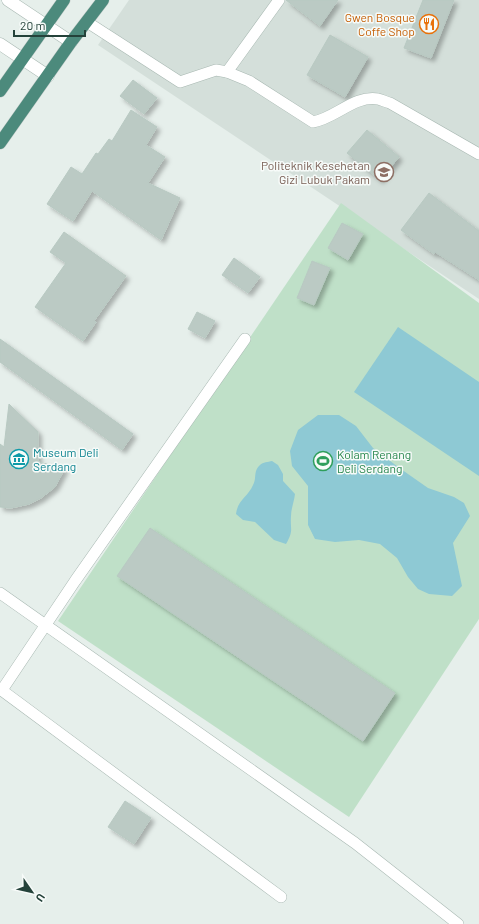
<svg xmlns="http://www.w3.org/2000/svg" width="479" height="924" font-family="Barlow,sans-serif">
<style>
.built{fill:#d4dfda}
.green{fill:#bfe0c8}
.water{fill:#8ec9d4}
.building{fill:#bbcac4;stroke:#b8c9c2;filter:url(#shadow)}
.lines{fill:none;stroke-linecap:round;stroke-linejoin:round}
.service-casing{stroke:#a8b8b2;stroke-width:12}
.tertiary-casing{stroke:#a8b8b2;stroke-width:13}
.trunk-casing{stroke:#c2cac8;stroke-width:13}
.service{stroke:#fff;stroke-width:11}
.tertiary{stroke:#fff;stroke-width:12}
.trunk{stroke:#4c8a7c;stroke-width:12}
.labels{text-anchor:middle;dominant-baseline:central;stroke-width:3;stroke-linejoin:round;paint-order:stroke}
.food-label{font-size:12px;fill:#c56008;stroke:#f7fbf9;text-anchor:end}
.education-label{font-size:12px;fill:#785e54;stroke:#f7fbf9;text-anchor:end}
.culture-label{font-size:12px;fill:#0d838f;stroke:#f7fbf9;text-anchor:start}
.leisure-label{font-size:12px;fill:#27864d;stroke:#f7fbf9;text-anchor:start}
</style>
<defs>
<filter id="shadow"><feDropShadow dx="3.5" dy="3.5" stdDeviation="2" flood-color="#0004"/></filter>
</defs>
<rect width="100%" height="100%" fill="#e6efeb"/>
<!-- built -->
<polygon class="built" points="129,0 479,0 479,299 98,45"/>
<!-- green -->
<polygon class="green" points="341,203 479,303 479,619 349,817 58,621"/>
<!-- water -->
<g class="water">
<polygon points="398,327 479,382 479,476 354,392"/>
<polygon points="318,415 339,415 356,426 373,448 398,467 428,488 454,497 464,503 470,516 453,543 462,586 452,596 429,594 418,589 408,577 397,558 380,544 359,540 335,542 315,539 308,525 308,486 292,466 290,451 298,430"/>
<path d="M 272,461 L 278,465 L 283,474 L 283,481 L 295,494 C 294,502 291,509 291,516 C 290,530 294,530 286,544 L 274,540 L 255,522 L 243,520 L 236,514 C 238,499 248,497 253,485 C 257,478 253,471 260,465 C 263,462 268,462 272,461 Z"/>
</g>
<!-- building -->
<g class="building">
<polygon points="286,0 338,0 320,26"/>
<polygon points="423,0 454,0 431,58 404,48"/>
<polygon points="330,35 368,57 345,97 307,75"/>
<polygon points="133,80 157,98 144,114 120,96"/>
<polygon points="131,110 157,127 146,145 165,157 148,183 180,198 161,240 92,191 73,221 47,204 71,167 82,174 96,153 98,154 109,139 112,141"/>
<polygon points="367,130 399,157 380,180 347,153"/>
<polygon points="429,193 479,231 479,280 435,252 434,254 401,230"/>
<polygon points="342,223 363,234 348,260 328,248"/>
<polygon points="64,232 126,276 94,321 96,322 83,341 35,307 66,263 50,252"/>
<polygon points="234,258 260,277 248,293 222,275"/>
<polygon points="312,261 330,268 314,305 297,298"/>
<polygon points="197,312 215,321 205,338 188,329"/>
<polygon points="0,339 133,434 122,450 0,362"/>
<polygon points="9,404 38,432 38,462 65,468 55,487 41,498 29,504 11,508 0,507 0,444 4,447"/>
<polygon points="150,528 395,693 363,741 117,576"/>
<polygon points="125,801 151,818 134,844 108,827"/>
</g>
<g class="lines">
<defs>
<g id="service">
<path d="M 87,22 L 180,82 L 216,70 L 227,72 L 249,81 L 313,122 C 336,118 354,95 378,99 C 382,100 386,102 390,103 L 479,154"/>
<polyline points="227,72 279,0"/>
<polyline points="0,593 355,843 458,924"/>
<polyline points="0,689 281,897"/>
<polyline points="2,690 75,581 245,339"/>
</g>
<g id="tertiary">
<polyline points="8,0 71,42"/>
<polyline points="0,44 48,76"/>
</g>
<g id="trunk">
<polyline points="0,91 64,0"/>
<polyline points="0,143 71,42 103,0"/>
</g>
</defs>
<!-- service casing -->
<use href="#service" class="service-casing"/>
<!-- tertiary casing -->
<use href="#tertiary" class="tertiary-casing"/>
<!-- trunk casing -->
<use href="#trunk" class="trunk-casing"/>
<!-- service -->
<use href="#service" class="service"/>
<!-- tertiary -->
<use href="#tertiary" class="tertiary"/>
<!-- trunk -->
<use href="#trunk" class="trunk"/>
</g>
<!-- icons -->
<defs>
<symbol id="restaurant-ring" viewBox="-11 -11 22 22"><circle r="9.5" fill="#f7fbf9" stroke="#e8710a" stroke-width="1.5"/><path d="M-5-6h1v4h1v-4h1v4h1v-4h1v5L-1.5 .5V6h-2V.5L-5-1ZM5-6V6H3V1.5H1.5Q1.5-4 5-6Z" fill="#e8710a"/></symbol>
<symbol id="university-ring" viewBox="-11 -11 22 22"><circle r="9.5" fill="#f7fbf9" stroke="#8d6e63" stroke-width="1.5"/><path d="M0-5L7-2L0 1L-7-2ZM-4 1L0 2.5L4 1V4Q0 6-4 4Z" fill="#8d6e63"/></symbol>
<symbol id="museum-ring" viewBox="-11 -11 22 22"><circle r="9.5" fill="#f7fbf9" stroke="#0f9aa8" stroke-width="1.5"/><path d="M0-6L6-3V-2H-6V-3ZM-5-1h2V3h-2ZM-1-1h2V3h-2ZM3-1h2V3H3ZM-6 4H6V6H-6Z" fill="#0f9aa8"/></symbol>
<symbol id="stadium-ring" viewBox="-11 -11 22 22"><circle r="9.5" fill="#f7fbf9" stroke="#2e9e5b" stroke-width="1.5"/><path d="M0-5a6.5 5 0 1 0 0 10a6.5 5 0 1 0 0-10ZM-3.5-1.8h7v3.6h-7Z" fill="#2e9e5b"/></symbol>
</defs>
<g fill-rule="evenodd">
<use href="#restaurant-ring" x="418" y="13" width="22" height="22"/>
<use href="#university-ring" x="373" y="161" width="22" height="22"/>
<use href="#museum-ring" x="8" y="448" width="22" height="22"/>
<use href="#stadium-ring" x="312" y="450" width="22" height="22"/>
</g>
<g class="labels">
<!-- food labels -->
<g class="food-label">
<text x="415" y="17">Gwen Bosque<tspan x="415" dy="14">Coffe Shop</tspan></text>
</g>
<!-- education labels -->
<g class="education-label">
<text x="370" y="165">Politeknik Kesehetan<tspan x="370" dy="14">Gizi Lubuk Pakam</tspan></text>
</g>
<!-- culture labels -->
<g class="culture-label">
<text x="33" y="452">Museum Deli<tspan x="33" dy="14">Serdang</tspan></text>
</g>
<!-- leisure labels -->
<g class="leisure-label">
<text x="337" y="454">Kolam Renang<tspan x="337" dy="14">Deli Serdang</tspan></text>
</g>
</g>
<!-- north arrow -->
<g transform="translate(32 892) rotate(124)" stroke="#f7fbf9" stroke-width="3" paint-order="stroke">
<path d="M0-3L7 15L0 10L-7 15Z" fill="#24423a"/>
<text y="-6" font-size="11" font-weight="bold" text-anchor="middle" fill="#24423a">U</text>
</g>
<!-- scale -->
<path d="M14 30v6h71v-6" fill="none" stroke="#24423a" stroke-width="2"/>
<text x="20" y="30" font-size="12" fill="#24423a" stroke="#f7fbf9" stroke-width="3" paint-order="stroke">20 m</text>
</svg>
